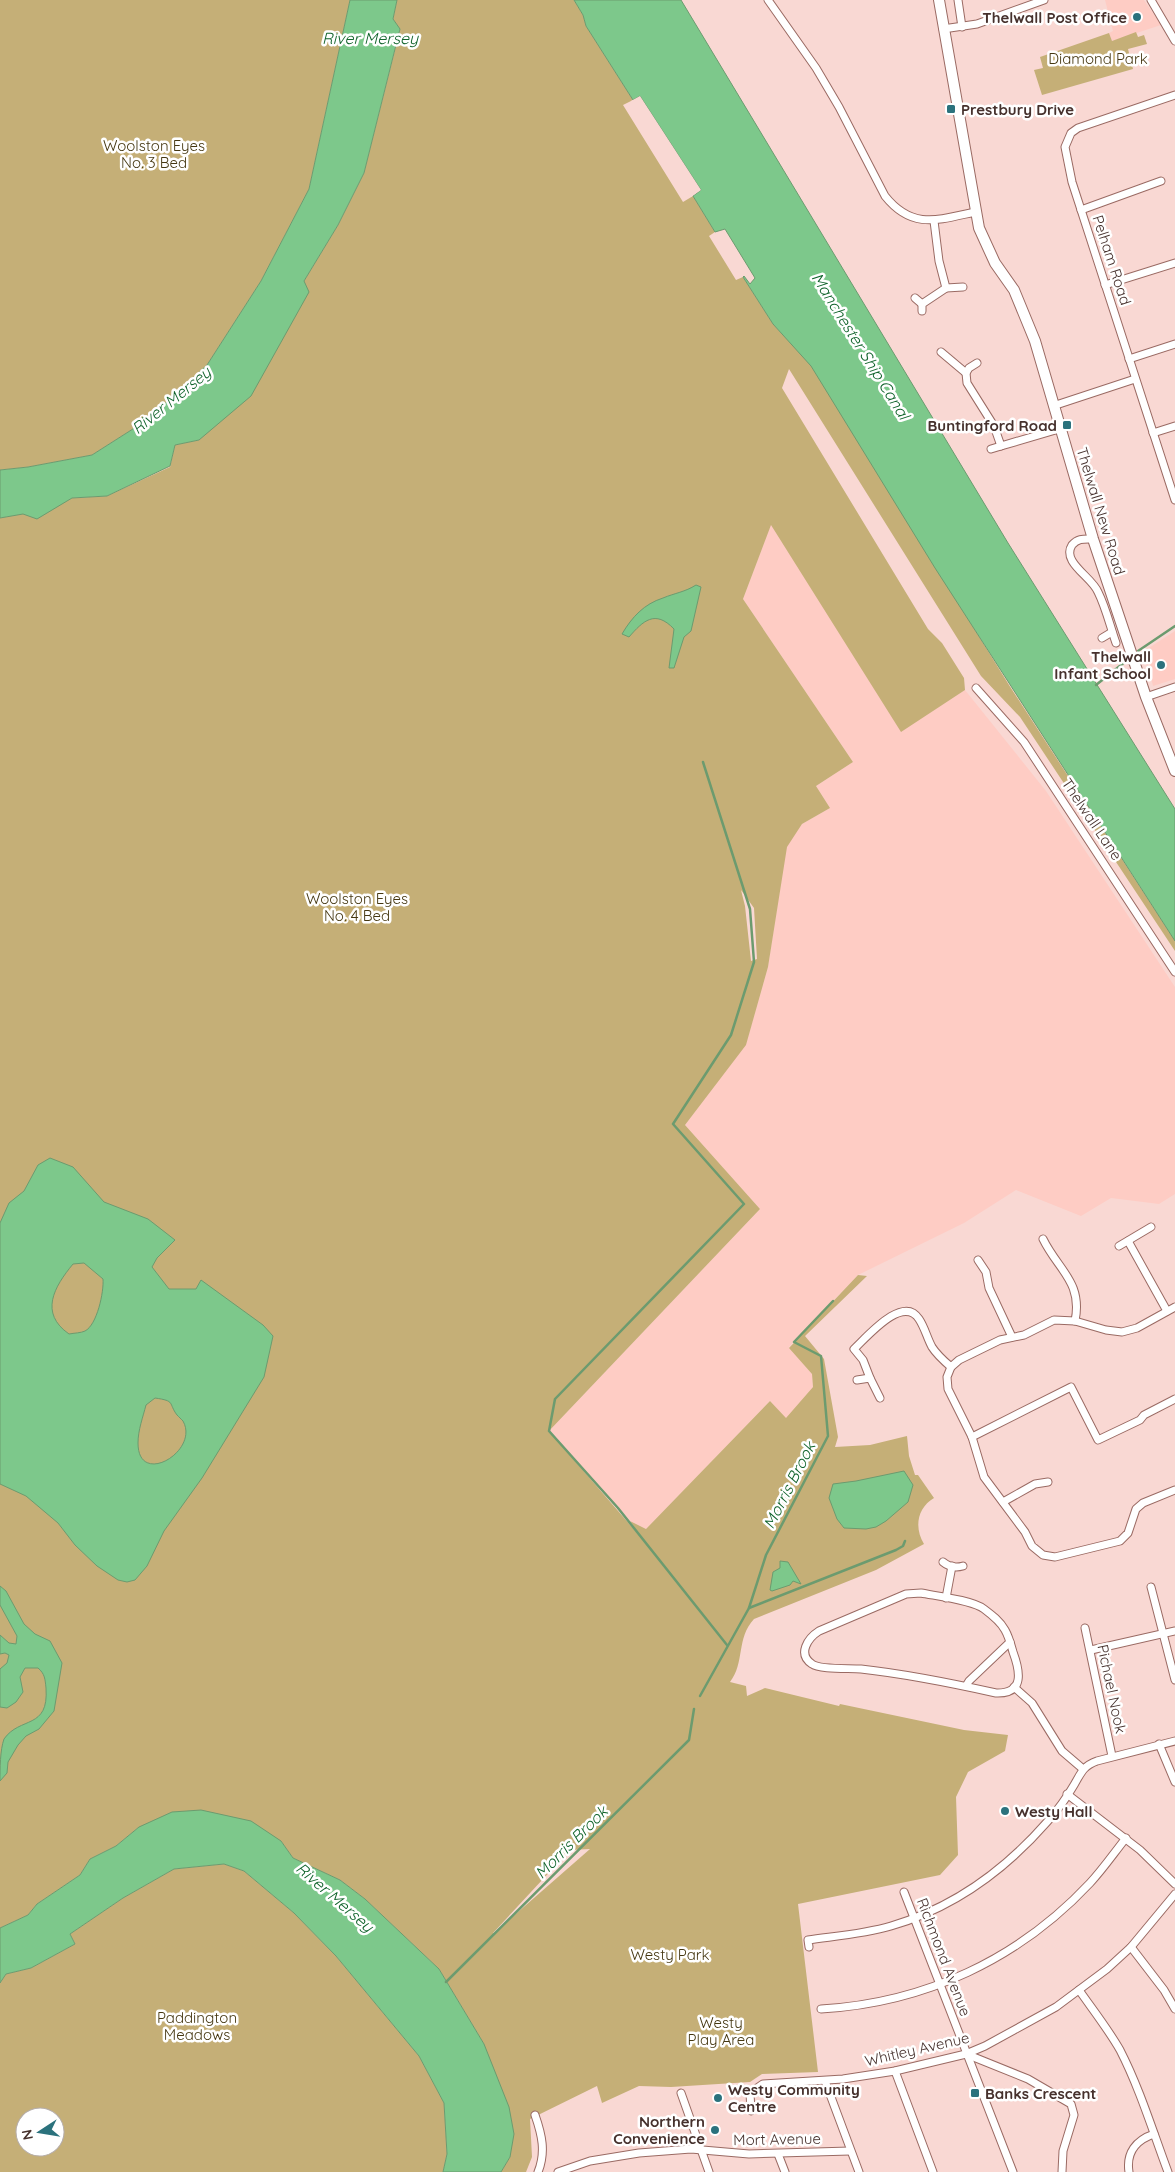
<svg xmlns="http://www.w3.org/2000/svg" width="1175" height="2172" font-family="Quicksand,sans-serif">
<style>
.built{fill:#feccc4}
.green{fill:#c5af77;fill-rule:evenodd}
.water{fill:#7dc88b;stroke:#6c9b6f;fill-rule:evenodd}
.pier{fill:#f9d8d3}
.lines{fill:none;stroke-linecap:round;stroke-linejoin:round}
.stream{stroke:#6c9b6f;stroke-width:2.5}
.street-casing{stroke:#9a6a63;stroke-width:9}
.secondary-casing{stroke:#9a6a63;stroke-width:12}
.street{stroke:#fff;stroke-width:7}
.secondary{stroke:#fff;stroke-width:10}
.poi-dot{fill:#2b727d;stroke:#fff;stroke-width:2}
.labels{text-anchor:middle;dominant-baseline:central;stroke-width:5;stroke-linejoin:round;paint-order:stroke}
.poi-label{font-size:15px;font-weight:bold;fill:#46312d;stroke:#fff;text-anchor:end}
.park-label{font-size:15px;fill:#453711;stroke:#fff}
.street-label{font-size:15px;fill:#46312d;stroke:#fff}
.water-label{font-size:16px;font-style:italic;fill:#11642c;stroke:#fff}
</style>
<rect width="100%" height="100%" fill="#f9d8d3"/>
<!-- built -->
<g class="built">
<polygon points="1105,0 1144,0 1161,25 1112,41 1109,33 1113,31"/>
<polygon points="771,524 901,731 965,690 1046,791 1175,987 1175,1194 1159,1204 1111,1198 1081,1216 1016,1190 964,1223 858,1275 789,1347 812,1374 813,1387 786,1419 770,1401 646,1529 630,1521 549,1431 760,1209 685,1125 746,1044 768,967 786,847 802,824 830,808 816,786 853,762 743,599"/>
<polygon points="1175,631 1175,679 1153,686 1144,651"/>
</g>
<!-- green -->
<g class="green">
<polygon points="0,0 350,0 309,189 261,281 207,365 147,420 92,455 28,467 0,470"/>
<path d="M 397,0 L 574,0 L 583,15 L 586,26 L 633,100 L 623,105 L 683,202 L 693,196 L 715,232 L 709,236 L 736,280 L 743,277 L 773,324 L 811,365 L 1009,685 L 1175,941 L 1175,951 L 1020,717 L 981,676 L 789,369 L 782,388 L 928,629 L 942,643 L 964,678 L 965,690 L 901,732 L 771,525 L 743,599 L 853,762 L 816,786 L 830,808 L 802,824 L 787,847 L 768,967 L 746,1045 L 685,1125 L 760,1209 L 549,1431 L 644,1541 L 630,1521 L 646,1529 L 770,1401 L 786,1418 L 813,1387 L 812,1374 L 789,1348 L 858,1275 L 867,1276 L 805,1336 L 824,1359 L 838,1437 L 835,1447 L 870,1445 L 907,1436 L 909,1456 L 915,1475 L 918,1475 L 934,1498 C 917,1508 914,1528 924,1544 L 876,1570 L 754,1619 C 736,1638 745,1663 730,1682 L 746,1686 L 747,1696 L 765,1688 L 839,1706 L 840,1704 L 964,1730 L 1008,1735 L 1005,1751 L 968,1772 L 956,1797 L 958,1855 L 940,1875 L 798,1904 L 818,2072 L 762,2074 L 750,2082 L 671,2087 L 639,2086 L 602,2103 L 597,2086 L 530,2119 L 532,2157 L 526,2172 L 501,2172 L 510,2157 L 484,2044 L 439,1969 L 365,1899 L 340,1880 L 293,1858 L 281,1841 L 139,1827 L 116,1846 L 90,1859 L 80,1875 L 37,1904 L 28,1915 L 0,1928 L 0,518 L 55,506 L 72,498 L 107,496 L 170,467 L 175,445 L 199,440 L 304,281 L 338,225 L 364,173 L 400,30 L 393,19 ZM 741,890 L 754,908 L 757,959 L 751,961 L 745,906 ZM 590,1849 L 494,1933 L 493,1933 L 570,1850 Z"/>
<polygon points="1136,32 1138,37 1144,35 1147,44 1128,49 1133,69 1042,95 1034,70 1043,68 1040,57 1109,33 1112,41"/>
<path d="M 224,1864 L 244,1871 L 294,1913 L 336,1956 L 419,2056 L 444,2103 L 447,2154 L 443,2172 L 0,2172 L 0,1983 L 6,1974 L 31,1968 L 75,1944 L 70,1934 L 123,1898 L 174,1869 ZM 25,2117 L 55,2117 L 55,2147 L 25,2147 Z"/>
</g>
<!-- water -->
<g class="water">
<polygon points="350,0 397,0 393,19 400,29 364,173 338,225 304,281 309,292 251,396 199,440 175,445 170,466 107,496 72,498 37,519 23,514 0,518 0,470 28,467 92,455 147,420 207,365 261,281 309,189"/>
<polygon points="574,0 681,0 1008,543 1175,809 1175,941 935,568 811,366 773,324 743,277 744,276 750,284 755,278 725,229 715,232 693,196 701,190 640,96 633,100 586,26 583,15"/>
<path d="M 696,585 L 701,587 L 691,631 L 684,637 L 674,668 L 669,668 L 674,629 C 655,609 643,621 629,637 L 622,634 C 632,617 644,604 663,598 C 675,593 685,592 696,585 Z"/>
<path d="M 50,1158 L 73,1167 L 104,1202 L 148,1219 L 175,1240 L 157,1258 L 152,1267 L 169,1289 L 196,1289 L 201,1280 L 263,1325 L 273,1336 L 264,1377 L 202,1478 L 164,1531 L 147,1566 L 135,1580 L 127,1582 L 118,1580 L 97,1566 L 75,1545 L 58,1523 L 26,1496 L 0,1484 L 0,1223 L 9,1203 L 24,1191 L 38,1165 ZM 84,1263 L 103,1279 C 104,1292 97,1325 85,1331 C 81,1333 74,1333 69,1334 C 39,1313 54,1287 73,1264 ZM 155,1398 C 176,1401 168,1403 177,1415 C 178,1416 182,1420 183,1421 C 200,1451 138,1488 138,1443 C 138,1430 143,1417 146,1405 Z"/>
<polygon points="904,1471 913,1485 908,1502 886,1521 876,1527 866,1529 844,1528 837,1519 829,1498 833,1484 856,1481"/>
<polygon points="780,1561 788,1562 801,1584 793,1581 790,1585 772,1591 770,1590 773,1572 780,1568"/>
<path d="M 0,1586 L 6,1591 L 24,1624 L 35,1634 L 50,1641 L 62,1663 L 54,1711 L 39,1729 L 26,1736 L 18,1745 L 8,1762 L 7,1773 L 0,1781 C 0,1769 0,1750 4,1739 C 20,1716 49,1730 46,1688 C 45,1679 45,1674 38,1668 L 25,1668 L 20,1677 L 23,1692 L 16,1702 L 7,1708 L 0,1707 L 0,1669 L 7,1663 L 9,1655 L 5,1653 L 0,1654 L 0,1635 L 9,1643 L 16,1644 L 17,1636 L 0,1605 Z"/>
<polygon points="201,1810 251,1821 281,1841 293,1858 340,1880 365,1899 439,1969 484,2044 509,2107 514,2134 510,2157 501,2172 443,2172 447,2154 444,2103 419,2056 336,1956 294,1913 244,1871 224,1864 174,1869 123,1898 70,1934 75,1944 31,1968 6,1974 0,1983 0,1928 28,1915 37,1904 80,1875 90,1859 116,1846 139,1827 172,1812"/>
</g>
<!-- pier -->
<polygon class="pier" points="640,96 701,190 691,197 691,194 698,189 639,99 633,102 631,101"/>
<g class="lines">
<!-- stream -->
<g class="stream">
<polyline points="1138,651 1175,626"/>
<polyline points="1096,685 1126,661"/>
<polyline points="703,762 750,909 754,962 731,1035 673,1124 744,1204 555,1399 549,1431 618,1508 727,1645"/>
<polyline points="749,1608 896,1550 903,1546 905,1541"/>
<polyline points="700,1696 749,1608 766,1555 828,1436 821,1356 794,1342 833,1301"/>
<polyline points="446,1982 689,1740 694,1709"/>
</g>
<defs>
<g id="street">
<path d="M 768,0 L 816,68 L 839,107 L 885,196 C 912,230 938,220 975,212"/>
<polyline points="958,0 962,27"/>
<polyline points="1151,0 1175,41"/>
<polyline points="943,29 977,24 1044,0"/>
<polyline points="1175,95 1078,128 1071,133 1065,147 1072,182 1175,500"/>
<polyline points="1081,210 1161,181"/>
<polyline points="1105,285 1175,263"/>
<polyline points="946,288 963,287"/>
<polyline points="915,298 922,304"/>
<polyline points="922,311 922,304 946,288 939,261 934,221"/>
<polyline points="941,352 966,373"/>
<polyline points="1129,359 1175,344"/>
<polyline points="977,363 969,368 966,373 967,383 994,426 1001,446 1059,429"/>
<polyline points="1053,406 1135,379"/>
<polyline points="1153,433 1175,426"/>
<polyline points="991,449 1001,446"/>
<path d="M 1093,539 C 1084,539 1078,538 1072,545 C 1061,562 1092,577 1098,592 C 1106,608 1110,626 1116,643"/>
<polyline points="1102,638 1112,632"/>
<polyline points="976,688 1024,742 1175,972"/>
<polyline points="1146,697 1175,687"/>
<path d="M 1043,1239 C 1058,1270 1083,1282 1075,1321"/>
<polyline points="1128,1241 1167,1311"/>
<polyline points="1119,1246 1151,1227"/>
<polyline points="978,1260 986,1272 989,1288 1012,1337"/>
<polyline points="1175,1307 1137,1328 1122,1332 1106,1330 1075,1321 1054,1320 1024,1335 1000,1340 959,1360 951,1367 947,1377 948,1389 972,1437 984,1477 1025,1532 1032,1546 1043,1555 1055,1557 1120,1541 1128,1533 1136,1509 1143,1503 1175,1490"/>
<path d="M 870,1378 L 863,1360 L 854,1349 C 867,1337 903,1294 919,1319 C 925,1328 927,1338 932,1347 C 937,1355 944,1361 951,1367"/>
<polyline points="857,1380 870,1378 880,1398"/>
<polyline points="972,1437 1071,1387 1098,1440 1140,1420 1144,1415 1175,1399"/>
<polyline points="1003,1502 1035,1484 1048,1482"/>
<path d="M 943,1562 C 949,1567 956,1568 963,1566"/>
<polyline points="1151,1587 1175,1680"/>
<path d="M 921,1593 C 936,1596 972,1600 984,1609 C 992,1615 1000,1621 1005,1630 C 1009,1637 1011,1645 1013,1652 C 1020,1671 1025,1694 996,1693 C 951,1683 906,1674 861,1669 C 849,1668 820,1670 812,1664 C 797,1654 808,1638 819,1631 L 906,1594 Z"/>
<polyline points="946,1598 952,1566"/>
<polyline points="1085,1628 1112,1756"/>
<polyline points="1091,1650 1175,1631"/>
<polyline points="966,1686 969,1681 1010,1642"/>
<polyline points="1014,1687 1032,1703 1062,1751 1083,1769"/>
<polyline points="1159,1744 1175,1782"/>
<polyline points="1067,1794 1140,1850 1175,1884"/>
<polyline points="904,1892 1013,2172"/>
<path d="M 809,1947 L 808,1940 C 836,1936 864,1934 891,1926 C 953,1908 1005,1870 1047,1822 C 1057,1811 1067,1797 1074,1785 C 1081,1773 1083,1766 1097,1761 L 1175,1741"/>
<polyline points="1131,1947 1164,1990 1175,2009"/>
<path d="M 1079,1990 C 1093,2010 1108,2029 1120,2050 C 1140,2089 1153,2132 1168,2172"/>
<path d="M 821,2009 C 925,2003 1019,1959 1090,1883 C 1103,1869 1114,1853 1126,1838"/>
<polyline points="966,2054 1028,2079 1071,2104 1074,2115 1063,2151 1062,2172"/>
<polyline points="895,2071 933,2172"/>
<polyline points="825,2081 859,2172"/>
<polyline points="681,2093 709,2172"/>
<polyline points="751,2111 750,2093 763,2084 843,2079 895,2071 966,2054 985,2046 1056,2007 1107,1969 1131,1947 1175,1894"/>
<path d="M 535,2115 C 542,2135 546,2152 538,2172"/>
<polyline points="778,2154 785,2172"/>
<polyline points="558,2172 590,2161 639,2153 691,2149 749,2154 850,2151"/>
<path d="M 1129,2172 C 1126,2153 1136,2140 1154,2134"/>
</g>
<polyline id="secondary" points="939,0 979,228 995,263 1014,290 1035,341 1093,539 1146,697 1175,771"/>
</defs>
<!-- street casing -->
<use href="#street" class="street-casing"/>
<!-- secondary casing -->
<use href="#secondary" class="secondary-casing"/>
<!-- street -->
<use href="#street" class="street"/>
<!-- secondary -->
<use href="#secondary" class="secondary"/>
</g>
<!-- markers -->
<g class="poi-dot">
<circle cx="1137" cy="17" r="5"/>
<rect x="946" y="104" width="10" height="10" rx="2.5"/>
<rect x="1062" y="420" width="10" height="10" rx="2.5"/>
<circle cx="1161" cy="665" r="5"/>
<circle cx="1005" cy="1811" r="5"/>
<rect x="970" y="2088" width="10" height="10" rx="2.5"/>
<circle cx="718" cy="2098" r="5"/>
<circle cx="715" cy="2130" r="5"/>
</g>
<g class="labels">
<!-- poi labels -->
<g class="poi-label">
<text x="1127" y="17">Thelwall Post Office</text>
<text x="961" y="109" text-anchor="start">Prestbury Drive</text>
<text x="1057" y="425">Buntingford Road</text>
<text x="1151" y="656">Thelwall<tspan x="1151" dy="17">Infant School</tspan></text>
<text x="1015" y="1811" text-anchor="start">Westy Hall</text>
<text x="728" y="2089" text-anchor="start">Westy Community<tspan x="728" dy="17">Centre</tspan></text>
<text x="985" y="2093" text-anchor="start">Banks Crescent</text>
<text x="705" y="2121">Northern<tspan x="705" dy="17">Convenience</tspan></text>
</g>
<!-- park labels -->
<g class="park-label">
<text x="1098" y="58">Diamond Park</text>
<text x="154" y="145">Woolston Eyes<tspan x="154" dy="17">No. 3 Bed</tspan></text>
<text x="357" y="898">Woolston Eyes<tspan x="357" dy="17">No. 4 Bed</tspan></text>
<text x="670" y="1954">Westy Park</text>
<text x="197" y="2017">Paddington<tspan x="197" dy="17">Meadows</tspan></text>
<text x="721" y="2022">Westy<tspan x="721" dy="17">Play Area</tspan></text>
</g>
<!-- street labels -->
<g class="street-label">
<text transform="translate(1112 260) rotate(72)">Pelham Road</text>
<text transform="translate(1101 511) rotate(73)">Thelwall New Road</text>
<text transform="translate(1092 819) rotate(56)">Thelwall Lane</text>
<text transform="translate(1112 1689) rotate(78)">Pichael Nook</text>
<text transform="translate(944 1957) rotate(69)">Richmond Avenue</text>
<text transform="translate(917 2049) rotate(-13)">Whitley Avenue</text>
<text transform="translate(777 2139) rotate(-1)">Mort Avenue</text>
</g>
<!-- water labels -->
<g class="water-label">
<text x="370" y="38">River Mersey</text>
<text transform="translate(861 346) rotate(58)">Manchester Ship Canal</text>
<text transform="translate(171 400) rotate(-39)">River Mersey</text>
<text transform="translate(789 1485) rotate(-63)">Morris Brook</text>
<text transform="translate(571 1842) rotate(-45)">Morris Brook</text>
<text transform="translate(335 1897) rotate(41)">River Mersey</text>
</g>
</g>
<!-- north arrow -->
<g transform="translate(40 2132) rotate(258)"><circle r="24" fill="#ffffff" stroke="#b5adab"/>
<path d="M0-4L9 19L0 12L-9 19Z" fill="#2b727d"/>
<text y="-8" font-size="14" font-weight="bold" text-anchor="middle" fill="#46312d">N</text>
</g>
</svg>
